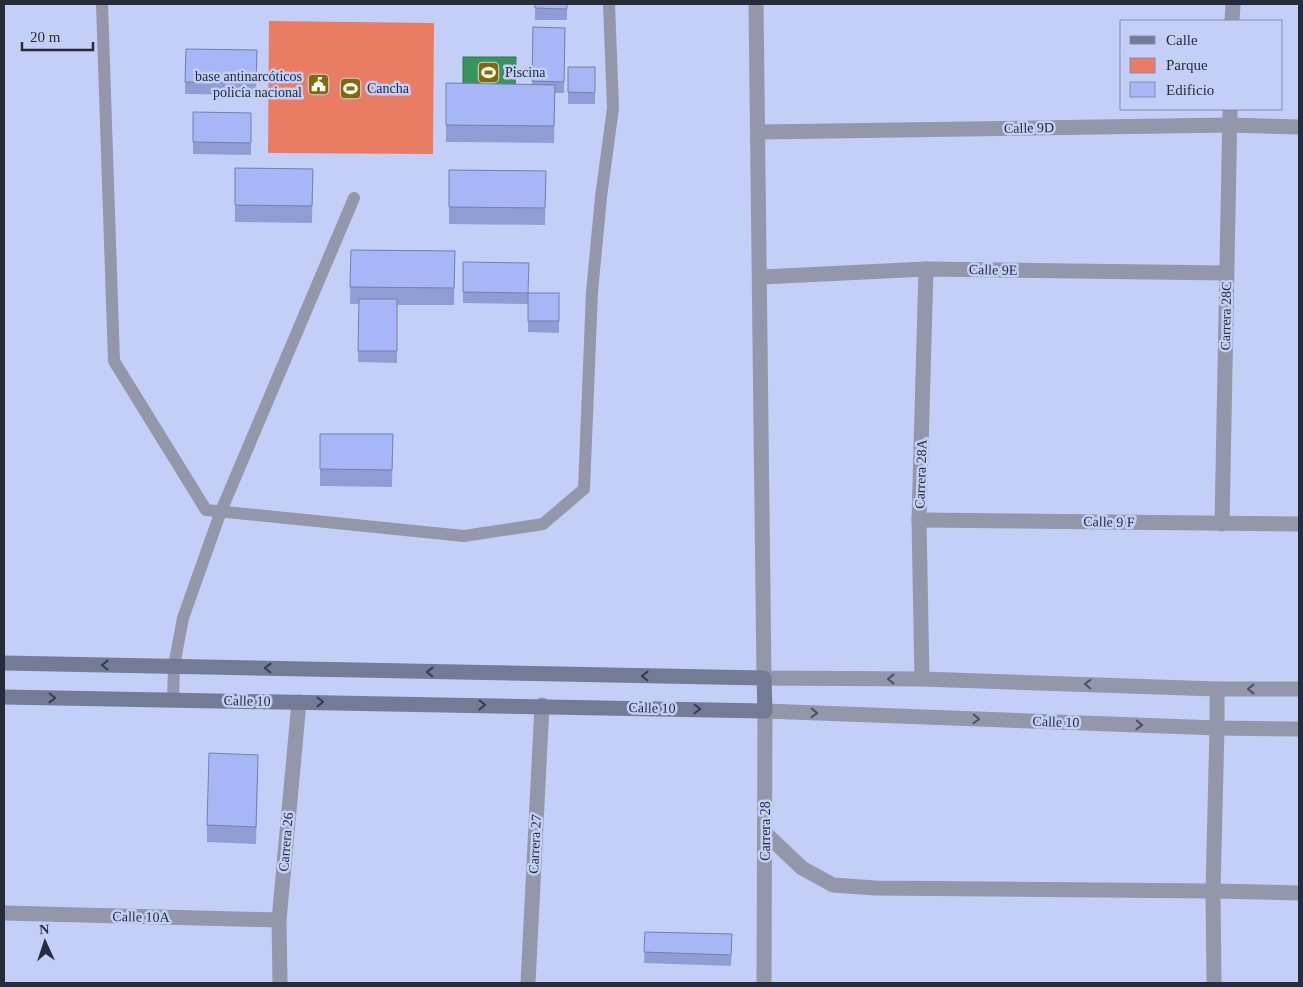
<svg xmlns="http://www.w3.org/2000/svg" width="1303" height="987" font-family="Georgia,serif">
<style>
.green{fill:#ea7c63}
.water{fill:#36945c;stroke:#327452}
.lines{fill:none;stroke-linecap:round;stroke-linejoin:round}
.lane{stroke:#9397a9;stroke-width:12}
.street{stroke:#9397a9;stroke-width:15}
.secondary{stroke:#747b95;stroke-width:15}
.wall{fill:#909dd4}
.building{fill:#a7b6f6;stroke:#757fac}
.oneway{stroke:#363b4c}
.oneway2{stroke:#4d5161}
.labels{text-anchor:middle;dominant-baseline:central;stroke-width:5;stroke-linejoin:round;paint-order:stroke}
.poi-label{font-size:14px;fill:#272b3a;stroke:#c4cff8;text-anchor:start}
.street-label{font-size:14px;fill:#272b3a;stroke:#c4cff8}
</style>
<rect width="100%" height="100%" fill="#c4cff8"/>
<!-- green -->
<polygon class="green" points="269,21 434,23 433,154 268,153"/>
<!-- water -->
<polygon class="water" points="463,57 516,57 515,87 463,87"/>
<g class="lines">
<!-- lane -->
<g class="lane">
<polyline points="102,4 114,361 206,510 464,536 543,524 584,489 592,292 601,197 613,108 609,4"/>
<polyline points="173,700 174,666 183,618 221,511 354,198"/>
</g>
<!-- street -->
<g class="street">
<polyline points="756,4 764,678 922,679 1217,689 1299,689"/>
<polyline points="1232,21 1233,4"/>
<polyline points="759,132 1230,125 1299,127"/>
<polyline points="760,277 926,269 1226,273"/>
<polyline points="919,520 1299,524"/>
<polyline points="1222,524 1230,109"/>
<polyline points="922,679 919,520 926,269"/>
<polyline points="765,833 802,868 833,885 875,888 1213,891 1299,893"/>
<polyline points="4,913 279,920"/>
<polyline points="280,983 279,920 299,702"/>
<polyline points="528,983 542,705"/>
<polyline points="764,983 765,711 1217,728 1299,729"/>
<polyline points="1214,983 1213,891 1217,728 1217,689"/>
</g>
<!-- secondary -->
<polyline class="secondary" points="4,663 764,678 765,711 4,697"/>
</g>
<!-- wall -->
<g class="wall">
<rect x="535" y="4" width="32" height="16"/>
<polygon points="533,27 565,28 564,93 555,93 554,143 446,142 446,83 532,85"/>
<polygon points="186,49 257,50 256,95 185,94"/>
<rect x="568" y="67" width="27" height="37"/>
<polygon points="193,112 251,113 251,155 193,154"/>
<polygon points="235,168 313,169 312,223 235,222"/>
<polygon points="449,170 546,171 545,225 449,224"/>
<polygon points="351,250 455,251 454,305 397,305 397,363 358,362 359,304 350,304"/>
<polygon points="463,262 528,293 559,293 559,333 528,332 528,304 463,303"/>
<polygon points="320,434 393,434 392,487 320,486"/>
<polygon points="258,772 256,844 207,842 207,825"/>
<polygon points="645,932 732,934 731,966 644,963"/>
</g>
<!-- building -->
<g class="building">
<polygon points="535,4 567,4 567,9 535,8"/>
<polygon points="533,27 565,28 564,82 532,81"/>
<polygon points="186,49 257,50 256,83 185,82"/>
<polygon points="568,67 595,67 595,93 568,92"/>
<polygon points="446,83 555,85 554,126 446,125"/>
<polygon points="193,112 251,113 251,143 193,142"/>
<polygon points="235,168 313,169 312,206 235,205"/>
<polygon points="449,170 546,171 545,208 449,207"/>
<polygon points="351,250 455,251 454,288 350,287"/>
<polygon points="463,262 529,263 528,293 463,292"/>
<rect x="528" y="293" width="31" height="28"/>
<polygon points="359,299 397,299 397,351 358,351"/>
<polygon points="320,434 393,434 392,470 320,469"/>
<polygon points="209,753 258,755 256,827 207,825"/>
<polygon points="645,932 732,934 731,955 644,952"/>
</g>
<!-- one-way arrows -->
<defs><path id="oneway-chevron" d="M-2-3.5L2.5 0L-2 3.5" fill="none" stroke-width="1.6" stroke-linecap="round" stroke-linejoin="round" transform="scale(1.25)"/></defs>
<g class="oneway">
<use href="#oneway-chevron" transform="translate(105 665) rotate(-179)"/>
<use href="#oneway-chevron" transform="translate(268 668) rotate(-179)"/>
<use href="#oneway-chevron" transform="translate(430 672) rotate(-179)"/>
<use href="#oneway-chevron" transform="translate(645 676) rotate(-179)"/>
<use href="#oneway-chevron" transform="translate(52 698) rotate(1)"/>
<use href="#oneway-chevron" transform="translate(320 702) rotate(1)"/>
<use href="#oneway-chevron" transform="translate(482 705) rotate(1)"/>
<use href="#oneway-chevron" transform="translate(697 709) rotate(1)"/>
</g>
<g class="oneway2">
<use href="#oneway-chevron" transform="translate(891 679) rotate(180)"/>
<use href="#oneway-chevron" transform="translate(1088 684) rotate(-178)"/>
<use href="#oneway-chevron" transform="translate(1251 689) rotate(-180)"/>
<use href="#oneway-chevron" transform="translate(814 713) rotate(2)"/>
<use href="#oneway-chevron" transform="translate(976 719) rotate(2)"/>
<use href="#oneway-chevron" transform="translate(1139 725) rotate(2)"/>
</g>
<!-- icons -->
<defs>
<symbol id="stadium-square" viewBox="-11 -11 22 22"><rect x="-9" y="-9" width="18" height="18" rx="4" fill="#826b05" stroke="#c4cff8"/><path d="M0-5a6.5 5 0 1 0 0 10a6.5 5 0 1 0 0-10ZM-3.5-1.8h7v3.6h-7Z" fill="#fff"/></symbol>
<symbol id="civic-square" viewBox="-11 -11 22 22"><rect x="-9" y="-9" width="18" height="18" rx="4" fill="#826b05" stroke="#c4cff8"/><path d="M-.6-6.5H3V-4.5H.6V-3L4-1V1h2V6H-6V1h2V-1L-.6-3ZM-1.2 2.5V6h2.4V2.5Z" fill="#fff"/></symbol>
</defs>
<g fill-rule="evenodd">
<use href="#stadium-square" x="476" y="60" width="25" height="25"/>
<use href="#civic-square" x="306" y="72" width="25" height="25"/>
<use href="#stadium-square" x="338" y="76" width="25" height="25"/>
</g>
<g class="labels">
<!-- poi labels -->
<g class="poi-label">
<text x="505" y="72">Piscina</text>
<text x="302" y="76" text-anchor="end">base antinarcóticos<tspan x="302" dy="16">policía nacional</tspan></text>
<text x="367" y="88">Cancha</text>
</g>
<!-- street labels -->
<g class="street-label">
<text transform="translate(1029 128) rotate(-1)">Calle 9D</text>
<text transform="translate(993 270) rotate(1)">Calle 9E</text>
<text transform="translate(1226 316) rotate(-89)">Carrera 28C</text>
<text transform="translate(921 474) rotate(-88)">Carrera 28A</text>
<text transform="translate(1109 522) rotate(1)">Calle 9 F</text>
<text transform="translate(247 701) rotate(1)">Calle 10</text>
<text transform="translate(652 708) rotate(1)">Calle 10</text>
<text transform="translate(1056 722) rotate(2)">Calle 10</text>
<text transform="translate(765 831) rotate(-90)">Carrera 28</text>
<text transform="translate(286 842) rotate(-85)">Carrera 26</text>
<text transform="translate(535 844) rotate(-87)">Carrera 27</text>
<text transform="translate(141 917) rotate(1)">Calle 10A</text>
</g>
</g>
<!-- border -->
<rect width="1303" height="987" fill="none" stroke="#272b3a" stroke-width="10"/>
<!-- legend -->
<rect x="1120" y="20" width="162" height="90" fill="#c4cff8" stroke="#858dac"/>
<rect x="1130" y="36" width="25" height="8" fill="#747b95" stroke="#858dac"/>
<text x="1166" y="45" font-size="15" fill="#272b3a">Calle</text>
<rect x="1130" y="58" width="25" height="15" fill="#ea7c63" stroke="#858dac"/>
<text x="1166" y="70" font-size="15" fill="#272b3a">Parque</text>
<rect x="1130" y="82" width="25" height="15" fill="#a7b6f6" stroke="#858dac"/>
<text x="1166" y="95" font-size="15" fill="#272b3a">Edificio</text>
<!-- north arrow -->
<g transform="translate(45 942) rotate(357)" stroke="#c4cff8" stroke-width="4" paint-order="stroke">
<path d="M0-4L9 19L0 12L-9 19Z" fill="#272b3a"/>
<text y="-8" font-size="14" font-weight="bold" text-anchor="middle" fill="#272b3a">N</text>
</g>
<!-- scale -->
<path d="M22 42v8h71v-8" fill="none" stroke="#272b3a" stroke-width="2.5"/>
<text x="30" y="42" font-size="15" fill="#272b3a" stroke="#c4cff8" stroke-width="4" paint-order="stroke">20 m</text>
</svg>
